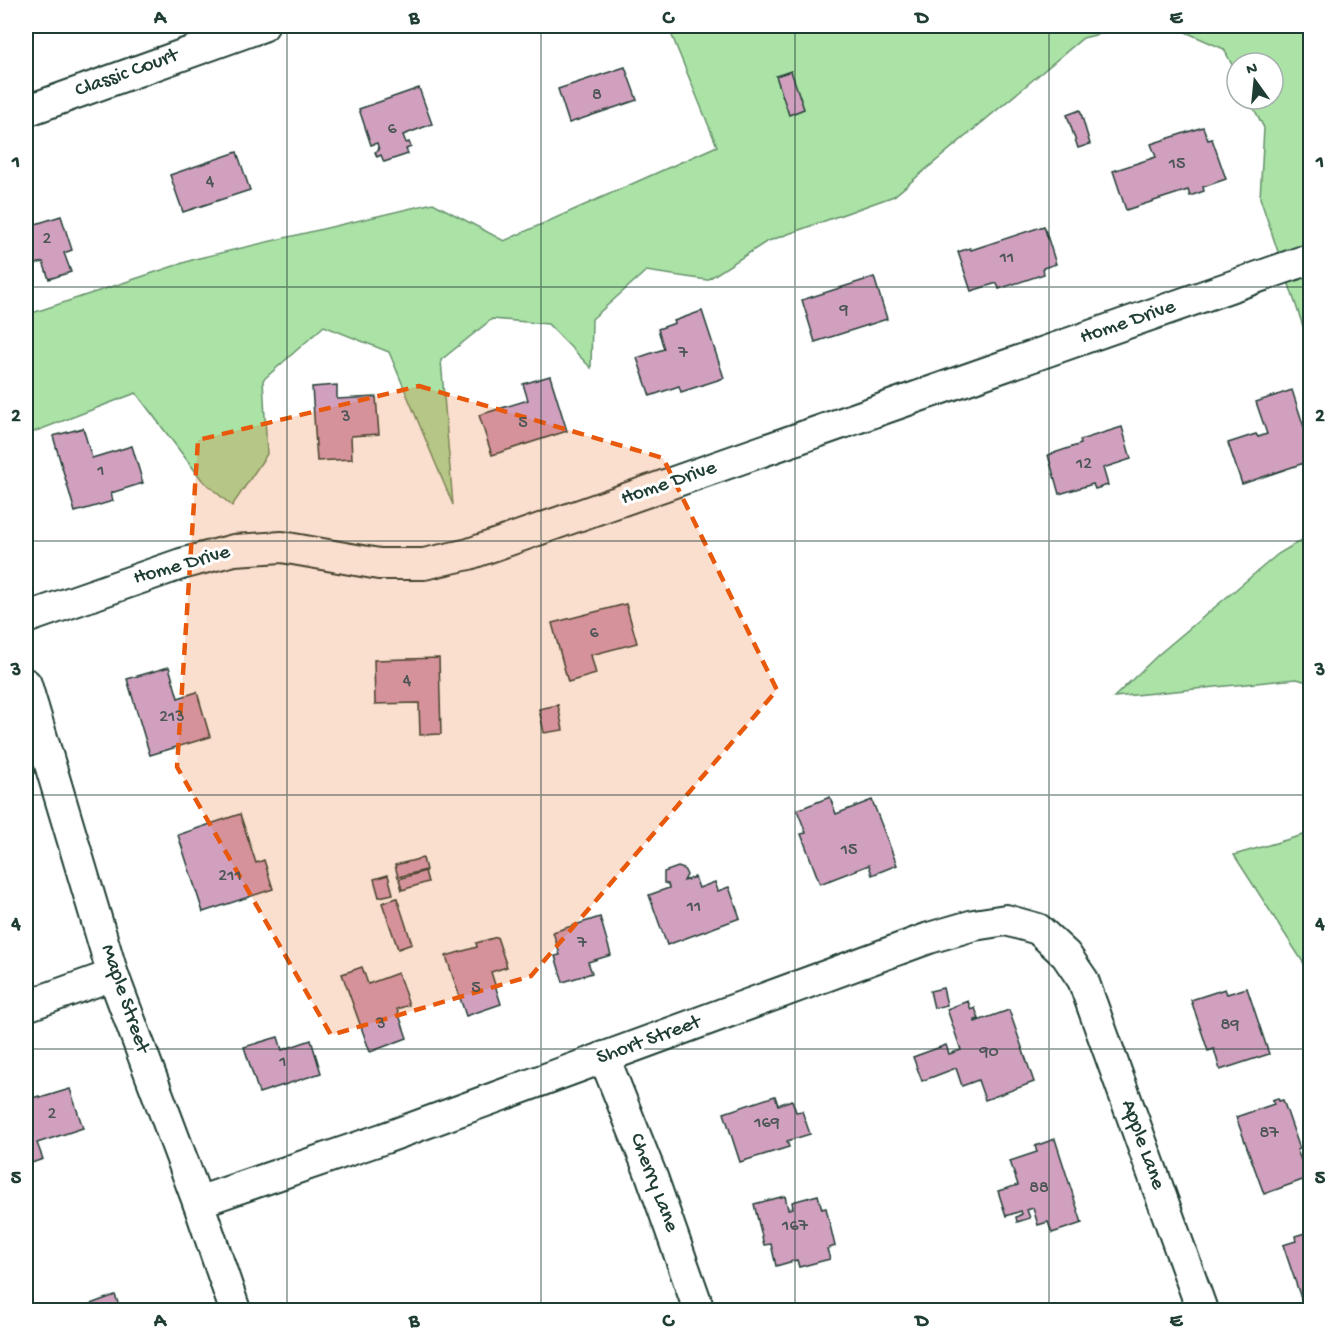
<svg xmlns="http://www.w3.org/2000/svg" width="1336" height="1336" font-family="'Gochi Hand',sans-serif">
<style>
.green{fill:#abe2a5;stroke:#65906c;stroke-width:1.5}
.building{fill:#d1a0be;stroke:#1f3d34;stroke-width:1.5}
.lines{fill:none;stroke-linecap:round;stroke-linejoin:round}
.minor-casing{stroke:#1f3d34;stroke-width:34}
.minor{stroke:#fff;stroke-width:30}
.marked{fill:#e8590c;fill-opacity:0.2;stroke:#e8590c;stroke-width:4.5;stroke-dasharray:12 8;stroke-linejoin:round}
.grid{fill:none;stroke:#1f3d34;stroke-width:1.5;stroke-opacity:0.55}
.labels{text-anchor:middle;dominant-baseline:central;stroke-width:6;stroke-linejoin:round;paint-order:stroke}
.number-label{font-size:18px;fill:#4c5656}
.street-label{font-size:21px;fill:#1f3d34;stroke:#fff}
.neatline{fill:none;stroke:#1f3d34;stroke-width:2}
.grid-label{font-size:20px;text-anchor:middle;font-weight:bold;fill:#1f3d34}
</style>
<rect width="100%" height="100%" fill="#fff"/>
<filter id="ink" filterUnits="userSpaceOnUse"><feTurbulence type="fractalNoise" baseFrequency=".0167" numOctaves="2"/><feDisplacementMap in="SourceGraphic" scale="12" xChannelSelector="R" yChannelSelector="G"/><feConvolveMatrix kernelMatrix="1 2 1 2 8 2 1 2 1" color-interpolation-filters="sRGB"/></filter>
<g filter="url(#ink)">
<!-- green -->
<g class="green">
<polygon points="668,26 1132,26 1083,38 894,196 766,242 707,280 646,271 592,319 591,368 548,324 492,319 441,360 453,505 389,352 324,326 263,380 267,454 232,506 202,480 136,393 26,435 26,315 195,259 433,203 504,241 717,146"/>
<polygon points="1172,26 1310,26 1310,347 1260,198 1264,128 1249,99 1273,99 1273,63 1237,63 1237,75 1224,49"/>
<polygon points="1310,535 1310,683 1297,679 1114,697 1159,654 1278,554"/>
<polygon points="1310,833 1310,973 1234,855"/>
</g>
<!-- building -->
<g class="building">
<polygon points="625,67 637,100 569,123 558,89"/>
<polygon points="791,71 804,109 789,115 776,76"/>
<polygon points="419,88 432,124 403,135 406,143 409,142 411,147 406,149 408,154 384,162 381,155 377,157 375,152 379,150 377,143 371,145 359,109"/>
<polygon points="1080,110 1090,144 1078,148 1067,115"/>
<polygon points="1203,127 1208,140 1212,139 1226,179 1203,187 1204,191 1190,196 1188,190 1126,210 1113,171 1156,157 1151,144"/>
<polygon points="237,152 250,190 183,212 170,175"/>
<polygon points="61,216 72,250 64,253 71,272 49,279 43,262 26,267 26,227"/>
<polygon points="1044,226 1056,264 1043,268 1044,274 999,289 997,283 971,291 958,252 970,248 971,250"/>
<polygon points="874,277 887,319 815,342 802,300"/>
<polygon points="702,311 724,378 681,392 679,386 650,396 637,358 664,349 658,329 675,323 674,321"/>
<polygon points="550,376 567,431 492,455 479,415 528,400 523,384"/>
<polygon points="337,385 337,399 376,397 379,434 351,436 352,459 317,461 312,387"/>
<polygon points="1292,390 1310,446 1310,461 1242,484 1228,443 1256,434 1258,437 1267,434 1256,402"/>
<polygon points="1122,427 1131,459 1103,468 1108,485 1095,489 1093,484 1059,494 1048,455 1081,444 1080,440"/>
<polygon points="83,428 92,458 132,446 143,483 111,493 113,501 75,512 53,436"/>
<polygon points="626,604 637,643 591,655 596,674 568,682 552,623"/>
<polygon points="439,658 441,734 420,735 419,703 375,704 374,660"/>
<polygon points="169,667 178,698 197,692 210,737 150,755 127,679"/>
<polygon points="558,705 563,730 544,733 539,709"/>
<polygon points="830,797 836,814 872,800 897,865 872,875 869,865 820,884 801,834 806,833 797,810"/>
<polygon points="240,814 256,863 264,860 273,889 203,912 178,835"/>
<polygon points="423,858 426,870 398,877 395,865"/>
<polygon points="678,867 684,869 687,875 684,881 695,877 699,888 715,882 718,891 729,887 740,918 667,945 649,895 669,888 668,884 664,883 664,872"/>
<polygon points="425,871 428,882 402,890 399,879"/>
<polygon points="388,875 393,894 379,897 374,879"/>
<polygon points="397,898 412,944 398,949 382,903"/>
<polygon points="600,917 611,955 588,962 592,973 563,982 555,956 560,955 553,932"/>
<polygon points="497,937 507,967 491,972 501,1004 466,1016 446,956 477,947 476,943"/>
<polygon points="362,967 368,984 398,973 409,1005 397,1009 407,1038 370,1052 342,974"/>
<polygon points="943,988 947,1005 934,1008 930,991"/>
<polygon points="1247,988 1269,1054 1220,1070 1214,1049 1208,1051 1191,1000 1225,989 1227,994"/>
<polygon points="968,1001 971,1010 975,1008 979,1019 975,1020 975,1022 1009,1010 1034,1082 985,1100 978,1080 962,1086 956,1068 922,1081 913,1057 946,1045 949,1054 961,1050 947,1009"/>
<polygon points="278,1037 282,1050 311,1040 321,1073 259,1093 244,1047"/>
<polygon points="70,1089 83,1128 37,1143 43,1159 26,1165 26,1100 39,1096 40,1098"/>
<polygon points="775,1096 778,1105 792,1100 796,1112 802,1111 810,1134 787,1141 789,1147 740,1162 724,1113"/>
<polygon points="1278,1098 1279,1101 1283,1100 1300,1149 1297,1150 1308,1178 1264,1194 1236,1117 1274,1104 1272,1100"/>
<polygon points="1055,1139 1082,1223 1052,1233 1048,1222 1038,1225 1033,1208 1027,1210 1030,1218 1017,1222 1016,1217 1022,1214 1021,1211 1006,1216 998,1191 1018,1185 1010,1161 1037,1152 1035,1146"/>
<polygon points="818,1195 822,1209 826,1208 835,1246 827,1249 830,1259 799,1267 797,1260 776,1266 771,1244 764,1245 754,1204 785,1196 788,1209 793,1208 792,1202"/>
<polygon points="1305,1233 1306,1237 1310,1235 1310,1310 1305,1310 1283,1245 1296,1241 1295,1236"/>
<polygon points="115,1295 121,1310 74,1310"/>
</g>
<g class="lines">
<defs>
<g id="minor">
<polyline points="26,111 263,26"/>
<polyline points="26,618 181,564 234,550 282,547 379,564 424,564 469,554 1301,262"/>
<polyline points="26,684 113,975 198,1202 235,1310"/>
<polyline points="26,1006 113,975"/>
<polyline points="604,1057 652,1177 699,1310"/>
<polyline points="198,1202 385,1138 929,938 974,925 1006,920 1038,929 1066,955 1083,980 1202,1310"/>
</g>
</defs>
<!-- minor casing -->
<use href="#minor" class="minor-casing"/>
<!-- minor -->
<use href="#minor" class="minor"/>
</g>
</g>
<!-- marked area -->
<path class="marked" d="M 419,386 L 663,458 L 777,690 L 531,976 L 331,1035 L 177,767 L 198,440 Z"/>
<!-- grid -->
<path class="grid" d="M 287,26 L 287,1310M 541,26 L 541,1310M 795,26 L 795,1310M 1049,26 L 1049,1310M 26,287 L 1310,287M 26,541 L 1310,541M 26,795 L 1310,795M 26,1049 L 1310,1049"/>
<g class="labels">
<!-- number labels -->
<g class="number-label">
<text x="597" y="95">8</text>
<text x="392" y="129">6</text>
<text x="1177" y="164">15</text>
<text x="210" y="182">4</text>
<text x="47" y="239">2</text>
<text x="1007" y="258">11</text>
<text x="844" y="310">9</text>
<text x="683" y="353">7</text>
<text x="346" y="417">3</text>
<text x="523" y="423">5</text>
<text x="1084" y="464">12</text>
<text x="101" y="471">1</text>
<text x="594" y="633">6</text>
<text x="407" y="681">4</text>
<text x="172" y="717">213</text>
<text x="849" y="850">15</text>
<text x="230" y="876">211</text>
<text x="694" y="907">11</text>
<text x="582" y="943">7</text>
<text x="476" y="988">5</text>
<text x="381" y="1024">3</text>
<text x="1230" y="1025">89</text>
<text x="989" y="1052">90</text>
<text x="283" y="1062">1</text>
<text x="52" y="1114">2</text>
<text x="767" y="1123">169</text>
<text x="1269" y="1133">87</text>
<text x="1039" y="1188">88</text>
<text x="795" y="1226">167</text>
</g>
<!-- street labels -->
<g class="street-label">
<text transform="translate(127 74) rotate(-20)">Classic Court</text>
<text transform="translate(1128 323) rotate(-19)">Home Drive</text>
<text transform="translate(669 484) rotate(-19)">Home Drive</text>
<text transform="translate(182 566) rotate(-16)">Home Drive</text>
<text transform="translate(124 999) rotate(71)">Maple Street</text>
<text transform="translate(649 1041) rotate(-20)">Short Street</text>
<text transform="translate(1142 1145) rotate(70)">Apple Lane</text>
<text transform="translate(653 1183) rotate(69)">Cherry Lane</text>
</g>
</g>
<!-- margin -->
<rect width="1336" height="1336" fill="none" stroke="#fff" stroke-width="66"/>
<!-- north arrow -->
<g transform="translate(1255 81) rotate(345)"><circle r="28" fill="#ffffff" stroke="#a5b1ae" stroke-width="1.5"/>
<path d="M0-4.5L10 22L0 15L-10 22Z" fill="#1f3d34"/>
<text y="-9" font-size="16" font-weight="bold" text-anchor="middle" fill="#1f3d34">N</text>
</g>
<rect x="33" y="33" width="1270" height="1270" class="neatline"/>
<g class="grid-label">
<text x="160" y="23">A</text>
<text x="414" y="23">B</text>
<text x="668" y="23">C</text>
<text x="922" y="23">D</text>
<text x="1176" y="23">E</text>
<text x="16" y="167">1</text>
<text x="1320" y="167">1</text>
<text x="16" y="421">2</text>
<text x="1320" y="421">2</text>
<text x="16" y="675">3</text>
<text x="1320" y="675">3</text>
<text x="16" y="929">4</text>
<text x="1320" y="929">4</text>
<text x="16" y="1183">5</text>
<text x="1320" y="1183">5</text>
<text x="160" y="1326">A</text>
<text x="414" y="1326">B</text>
<text x="668" y="1326">C</text>
<text x="922" y="1326">D</text>
<text x="1176" y="1326">E</text>
</g>
</svg>
